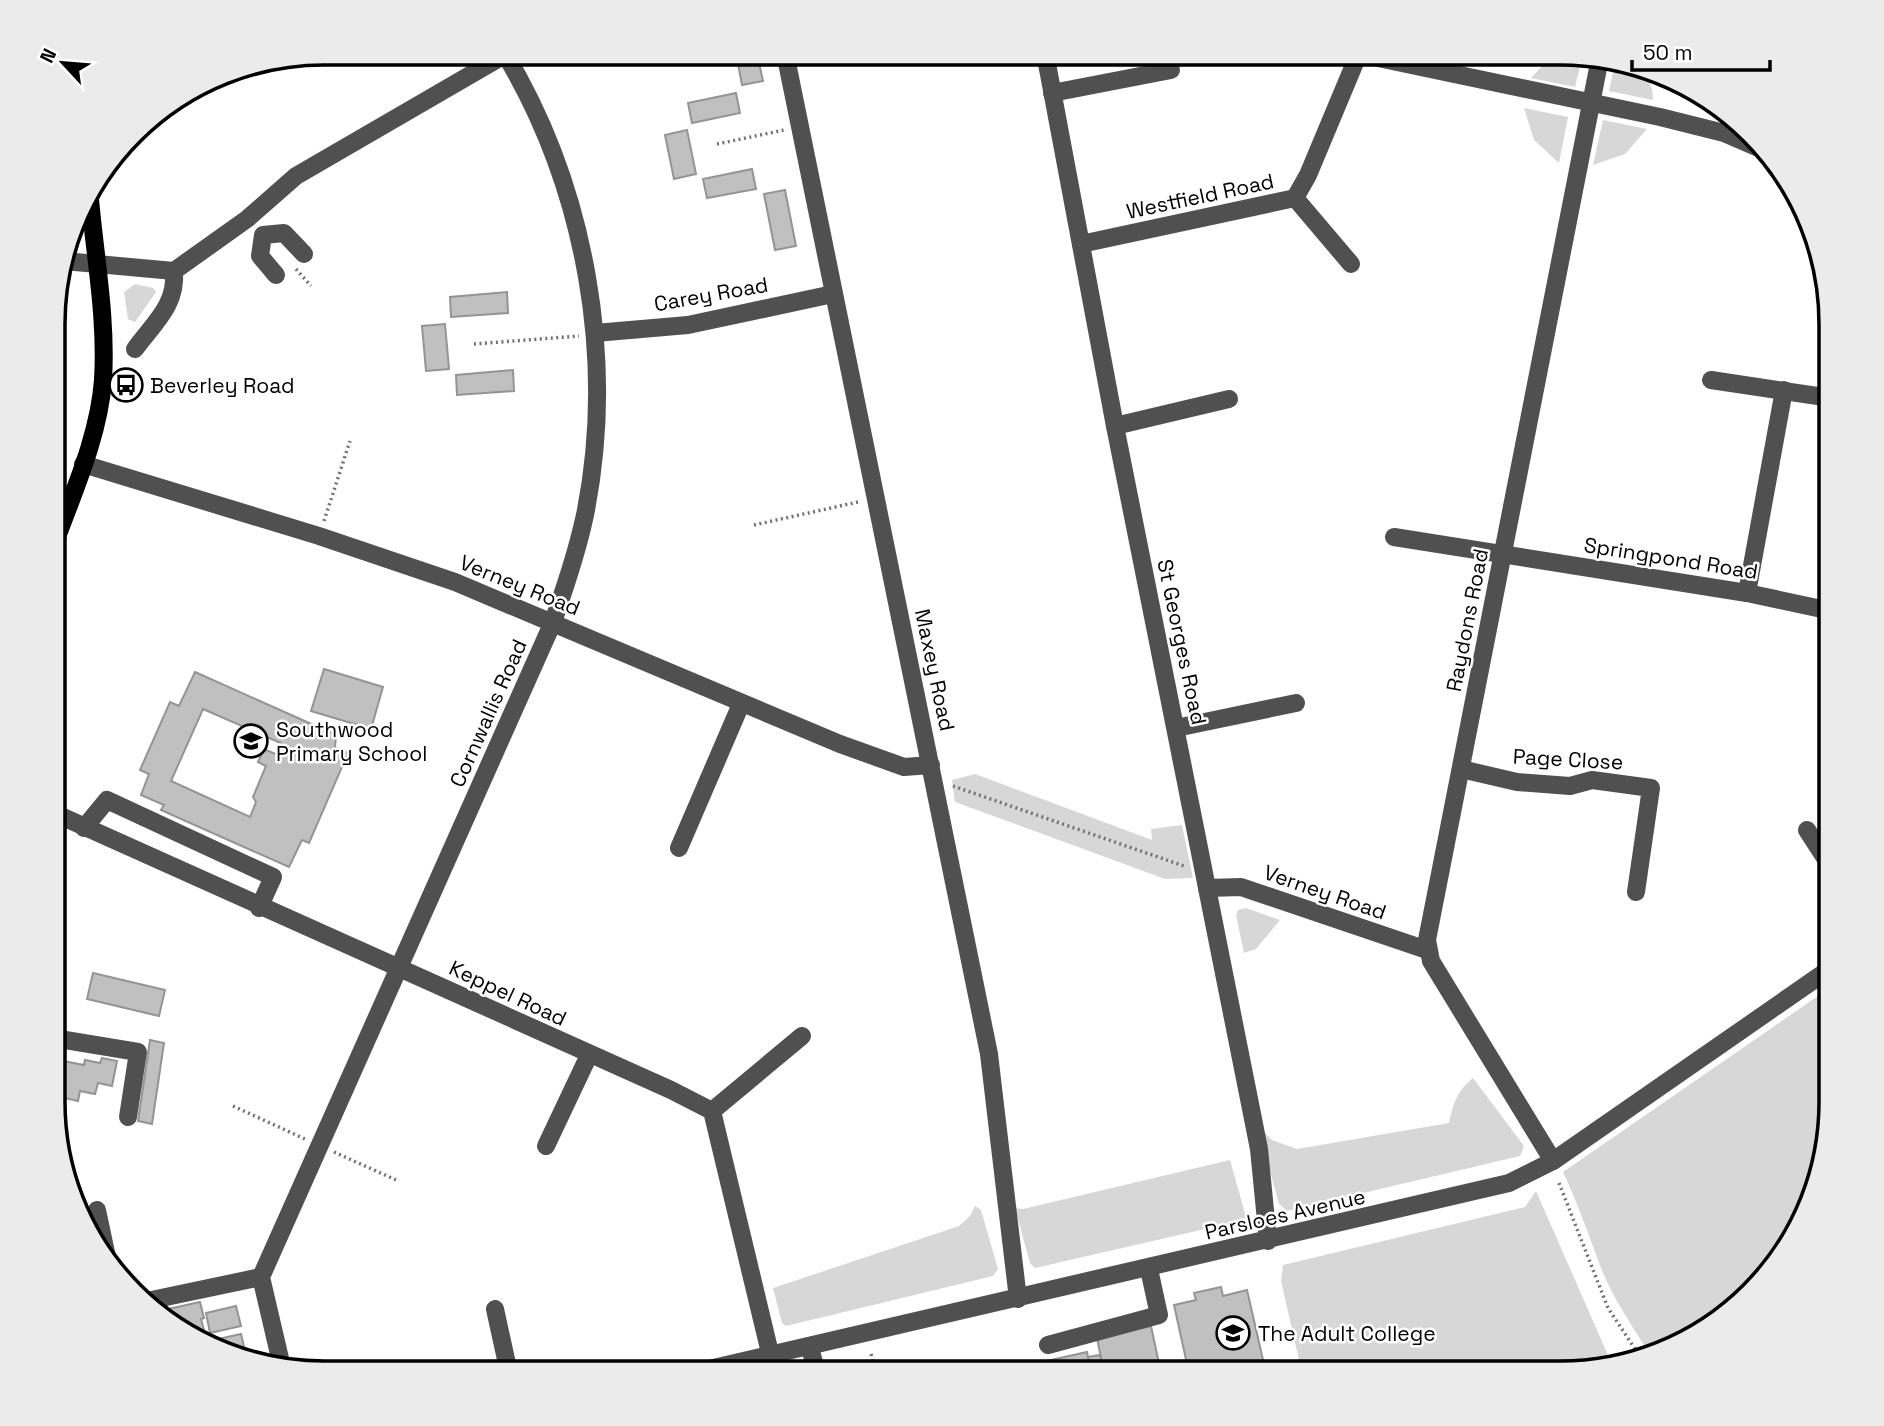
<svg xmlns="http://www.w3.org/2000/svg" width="1884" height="1426" font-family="'Space Grotesk',sans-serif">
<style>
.green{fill:#d7d7d7}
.building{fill:#c0c0c0;stroke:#949494;stroke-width:2;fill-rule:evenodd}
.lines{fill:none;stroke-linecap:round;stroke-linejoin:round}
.path{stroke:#727272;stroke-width:3.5;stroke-dasharray:2 3.5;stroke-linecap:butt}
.minor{stroke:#505050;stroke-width:18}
.major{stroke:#000;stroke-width:18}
.labels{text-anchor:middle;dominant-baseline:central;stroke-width:5;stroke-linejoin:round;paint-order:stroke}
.street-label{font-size:21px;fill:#000;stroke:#fff}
.poi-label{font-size:21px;fill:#000;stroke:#fff;text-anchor:start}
.rim{fill:none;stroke:#000;stroke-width:3.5}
</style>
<rect width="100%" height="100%" fill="#fff"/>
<!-- green -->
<g class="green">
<polygon points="1554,53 1583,54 1575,87 1531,78"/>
<polygon points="1615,62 1643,68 1652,89 1653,100 1609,91"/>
<polygon points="1524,108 1568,117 1559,163 1534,140"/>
<polygon points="1603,120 1647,129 1625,154 1593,165"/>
<polygon points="135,284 153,288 156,292 135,322 128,319 124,292"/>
<polygon points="975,774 1152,840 1151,829 1182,825 1193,878 1165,879 955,802 952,780"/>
<polygon points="1246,908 1280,920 1256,949 1244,953 1236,915 1238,910"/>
<path d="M 1831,987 L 1831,1120 L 1811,1206 L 1764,1281 L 1680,1346 L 1649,1353 C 1632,1326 1613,1298 1601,1268 C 1589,1236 1578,1204 1563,1172 Z"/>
<path d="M 1473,1078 L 1524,1146 L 1520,1156 L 1287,1211 L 1279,1204 L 1260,1134 L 1265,1133 L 1272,1140 L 1297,1149 L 1449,1123 C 1453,1104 1457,1091 1473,1078 Z"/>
<polygon points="1230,1160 1246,1217 1240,1221 1035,1268 1030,1263 1015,1208 1023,1209"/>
<polygon points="1536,1191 1611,1362 1560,1373 1302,1373 1281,1281 1283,1265 1525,1207"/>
<polygon points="975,1206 981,1210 998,1269 993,1276 786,1326 782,1323 773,1288 959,1226 970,1216"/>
</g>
<!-- building -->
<g class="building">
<polygon points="736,53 757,53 763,81 742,85"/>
<polygon points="736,93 740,113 692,123 688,103"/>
<polygon points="687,130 696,174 674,179 665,135"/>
<polygon points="752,169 756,189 707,198 703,179"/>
<polygon points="785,190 796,246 775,250 764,194"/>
<polygon points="507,292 508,313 451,317 450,297"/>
<polygon points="55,321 61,323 55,344"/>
<polygon points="445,324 449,369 426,371 422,326"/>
<polygon points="513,370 514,391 457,395 456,375"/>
<polygon points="324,669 383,687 371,729 311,711"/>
<path d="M 195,672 L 336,735 L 335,748 L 348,753 L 309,843 L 302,840 L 289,867 L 161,810 L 164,805 L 141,795 L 149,774 L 140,770 L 170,702 L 179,706 ZM 203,709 L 285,745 L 280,756 L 264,749 L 258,762 L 266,766 L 253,797 L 256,802 L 250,817 L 171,781 Z"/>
<polygon points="53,945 58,946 53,977"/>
<polygon points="93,973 165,990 159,1016 87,999"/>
<polygon points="150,1040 164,1043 152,1124 138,1121"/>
<polygon points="102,1058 117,1061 112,1086 98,1083 95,1094 80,1091 78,1101 56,1096 53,1106 53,1059 84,1065 85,1060 100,1063"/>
<polygon points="1221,1287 1223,1296 1247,1290 1266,1373 1189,1373 1174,1305 1196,1300 1194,1293"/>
<polygon points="200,1302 204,1318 201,1319 204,1330 200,1331 200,1334 193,1336 155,1312"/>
<polygon points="236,1306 241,1326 210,1333 206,1313"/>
<polygon points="1151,1326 1161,1373 1104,1373 1097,1338"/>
<polygon points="241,1334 247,1359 221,1353 210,1347 209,1341"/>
<polygon points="1087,1352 1091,1371 1085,1373 992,1373"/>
<polygon points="1100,1355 1104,1373 1085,1373 1091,1371 1088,1357"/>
</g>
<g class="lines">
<!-- path -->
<g class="path">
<polyline points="717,144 784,130"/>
<polyline points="296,269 311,286"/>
<polyline points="474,344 579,336"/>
<polyline points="324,521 350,441"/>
<polyline points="754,525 858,502"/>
<polyline points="953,786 1184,866"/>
<polyline points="233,1106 305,1139"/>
<polyline points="334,1152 396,1180"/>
<polyline points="1559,1183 1608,1308 1639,1355"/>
<polyline points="871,1354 876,1373"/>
</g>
<!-- minor -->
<g class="minor">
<polyline points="785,53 989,1054 1018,1299"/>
<polyline points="1045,53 1115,426 1259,1149 1268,1241"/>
<polyline points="1359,54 1660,117 1724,133 1761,149"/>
<polyline points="1052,93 1171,70"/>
<polyline points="1295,198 1351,264"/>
<polyline points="1081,244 1295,198 1308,175 1359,53"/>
<polyline points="64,261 174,271 247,219 296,176 508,53"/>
<polyline points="276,275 260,256 263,235 284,233 304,254"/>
<polyline points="595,333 688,325 833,294"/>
<path d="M 135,349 C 154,323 177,305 174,271"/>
<polyline points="1711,380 1831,398"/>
<polyline points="1115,426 1229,399"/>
<polyline points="83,464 319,536 455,582 840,744 904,767 931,765"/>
<polyline points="1394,537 1747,593 1831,611"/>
<polyline points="1747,593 1784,390"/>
<polyline points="1176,728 1296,703"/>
<polyline points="1461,769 1517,782 1570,786 1592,780 1651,788 1636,892"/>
<polyline points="54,813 671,1090 712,1111 771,1357"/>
<polyline points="84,828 107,800 273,877 259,908"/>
<polyline points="1807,830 1831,867"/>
<polyline points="679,848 741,704"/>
<polyline points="1207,888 1241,887 1427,950"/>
<polyline points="53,1038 138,1052 128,1117"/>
<polyline points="712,1111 802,1036"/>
<polyline points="546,1146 589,1055"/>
<polyline points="1553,1161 1431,961 1427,940 1600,58"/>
<polyline points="97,1210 107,1257"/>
<polyline points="142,1302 261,1277"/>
<polyline points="495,1309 509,1373"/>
<polyline points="1048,1345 1159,1315 1149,1269"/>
<polyline points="810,1348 817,1373"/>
<path d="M 282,1367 L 261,1277 L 553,622 C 565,587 577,552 585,515 C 616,360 586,189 505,54"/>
<polyline points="692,1373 1509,1183 1553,1161 1831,968"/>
</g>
<!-- major -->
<path class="major" d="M 54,545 C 73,493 99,436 103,380 C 107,315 94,253 89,188"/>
</g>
<!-- icons -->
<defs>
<symbol id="bus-ring" viewBox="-11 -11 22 22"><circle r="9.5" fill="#fff" stroke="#000" stroke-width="1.5"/><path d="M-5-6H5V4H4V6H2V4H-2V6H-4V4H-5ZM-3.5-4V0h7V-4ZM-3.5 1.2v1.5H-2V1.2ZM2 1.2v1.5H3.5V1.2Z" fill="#000"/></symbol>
<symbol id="school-ring" viewBox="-11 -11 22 22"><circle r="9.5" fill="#fff" stroke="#000" stroke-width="1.5"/><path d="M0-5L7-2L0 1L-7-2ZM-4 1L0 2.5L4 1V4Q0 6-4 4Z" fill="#000"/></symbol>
<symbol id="university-ring" viewBox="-11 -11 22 22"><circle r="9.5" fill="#fff" stroke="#000" stroke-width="1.5"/><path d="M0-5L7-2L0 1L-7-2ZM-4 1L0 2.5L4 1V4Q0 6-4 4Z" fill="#000"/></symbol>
</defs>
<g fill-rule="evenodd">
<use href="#bus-ring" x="107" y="366" width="38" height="38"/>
<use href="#school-ring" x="232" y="722" width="38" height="38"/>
<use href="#university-ring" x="1214" y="1314" width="38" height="38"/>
</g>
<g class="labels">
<!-- street labels -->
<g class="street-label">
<text transform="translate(1200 196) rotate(-12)">Westfield Road</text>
<text transform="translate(711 294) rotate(-10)">Carey Road</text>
<text transform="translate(1671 558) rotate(9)">Springpond Road</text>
<text transform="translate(520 585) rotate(22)">Verney Road</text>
<text transform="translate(1467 620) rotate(-79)">Raydons Road</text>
<text transform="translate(1182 642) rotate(78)">St Georges Road</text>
<text transform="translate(935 670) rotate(78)">Maxey Road</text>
<text transform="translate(488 713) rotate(-66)">Cornwallis Road</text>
<text transform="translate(1568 759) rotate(3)">Page Close</text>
<text transform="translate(1325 892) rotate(19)">Verney Road</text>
<text transform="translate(508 993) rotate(25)">Keppel Road</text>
<text transform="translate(1285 1214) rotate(-13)">Parsloes Avenue</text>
</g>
<!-- poi labels -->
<g class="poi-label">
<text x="150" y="385">Beverley Road</text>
<text x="276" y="729">Southwood<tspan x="276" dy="24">Primary School</tspan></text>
<text x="1258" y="1333">The Adult College</text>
</g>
</g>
<!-- crop -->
<path d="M0 0H1884V1426H0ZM324 65H1560A259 259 0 0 1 1819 324V1102A259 259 0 0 1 1560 1361H324A259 259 0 0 1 65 1102V324A259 259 0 0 1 324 65Z" fill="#ebebeb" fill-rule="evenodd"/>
<path class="rim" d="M324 65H1560A259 259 0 0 1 1819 324V1102A259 259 0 0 1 1560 1361H324A259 259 0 0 1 65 1102V324A259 259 0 0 1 324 65Z"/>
<!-- north arrow -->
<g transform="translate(63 63) rotate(296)" stroke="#ffffff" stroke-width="5" paint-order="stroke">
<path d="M0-5L12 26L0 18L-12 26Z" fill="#000000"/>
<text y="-10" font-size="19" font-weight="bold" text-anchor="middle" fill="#000000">N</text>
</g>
<!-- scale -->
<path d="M1632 60v10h138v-10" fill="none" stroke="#000000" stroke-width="3.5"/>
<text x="1643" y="60" font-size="21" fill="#000000" stroke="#ffffff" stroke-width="5" paint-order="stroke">50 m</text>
</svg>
